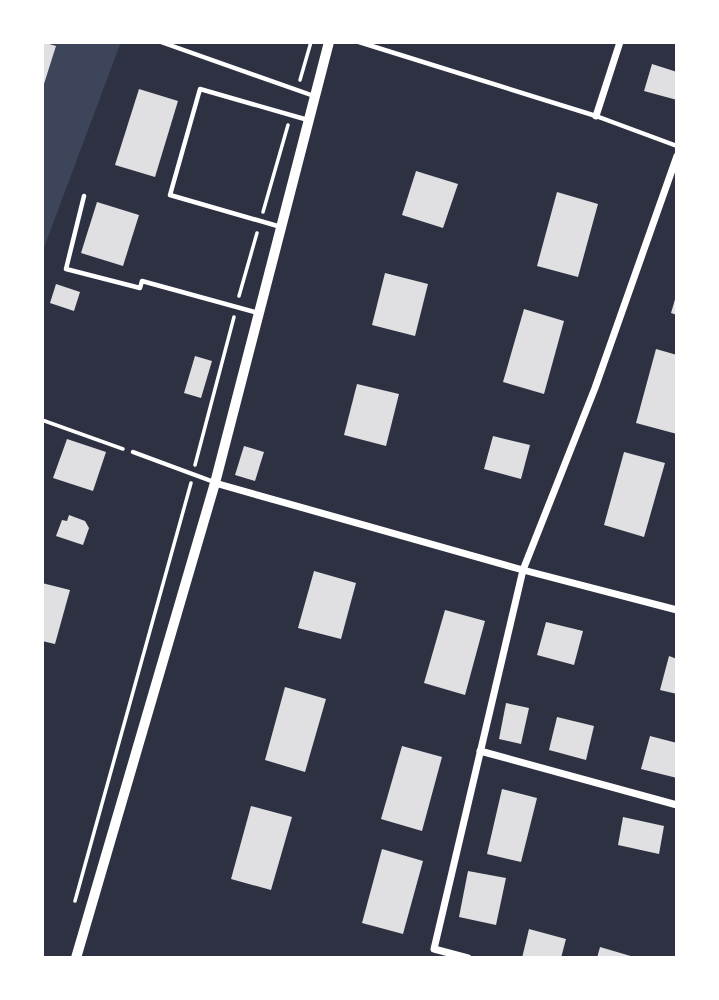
<svg xmlns="http://www.w3.org/2000/svg" width="719" height="1000" font-family="Raleway,sans-serif">
<style>
.green{fill:#3c4559}
.building{fill:#e0e0e3}
.lines{fill:none;stroke-linecap:round;stroke-linejoin:round}
.path{stroke:#fff;stroke-width:3.5}
.service{stroke:#fff;stroke-width:4.5}
.minor{stroke:#fff;stroke-width:7}
.secondary{stroke:#fff;stroke-width:10}
</style>
<rect width="100%" height="100%" fill="#2d3142"/>
<!-- green -->
<polygon class="green" points="42,42 121,42 42,253"/>
<!-- building -->
<g class="building">
<polygon points="42,42 56,46 43,87 42,87"/>
<polygon points="652,64 677,72 677,100 644,91"/>
<polygon points="139,89 178,101 155,177 115,165"/>
<polygon points="416,171 458,184 443,228 402,215"/>
<polygon points="557,192 598,204 578,277 537,266"/>
<polygon points="97,202 139,215 123,266 81,253"/>
<polygon points="385,273 428,284 415,336 372,325"/>
<polygon points="56,284 80,292 74,311 50,303"/>
<polygon points="676,296 677,296 677,315 671,313"/>
<polygon points="524,309 564,321 544,394 503,382"/>
<polygon points="656,349 677,355 677,434 636,423"/>
<polygon points="195,356 212,361 201,398 184,393"/>
<polygon points="357,384 399,394 386,446 344,435"/>
<polygon points="493,436 530,445 521,479 484,469"/>
<polygon points="67,439 106,452 93,491 53,478"/>
<polygon points="244,446 264,452 255,481 235,475"/>
<polygon points="624,452 665,463 644,537 604,525"/>
<polygon points="69,515 85,521 89,528 83,545 56,536 62,520 67,521"/>
<polygon points="314,571 356,583 341,639 298,628"/>
<polygon points="42,583 70,590 55,644 42,641"/>
<polygon points="445,610 485,621 465,695 424,683"/>
<polygon points="546,622 583,631 574,665 537,655"/>
<polygon points="669,656 677,659 677,694 660,690"/>
<polygon points="285,687 326,699 305,772 265,760"/>
<polygon points="506,703 529,708 521,744 499,739"/>
<polygon points="557,717 594,726 586,760 549,750"/>
<polygon points="650,736 677,743 677,778 641,769"/>
<polygon points="402,746 442,757 422,831 381,819"/>
<polygon points="502,789 537,798 521,862 487,854"/>
<polygon points="251,806 292,817 271,890 231,879"/>
<polygon points="623,817 664,826 659,854 618,845"/>
<polygon points="382,849 423,861 403,934 362,923"/>
<polygon points="468,871 506,878 496,925 459,917"/>
<polygon points="529,929 566,939 561,958 522,958"/>
<polygon points="600,947 634,957 634,958 597,958"/>
</g>
<g class="lines">
<!-- path -->
<g class="path">
<polyline points="300,80 311,42"/>
<polyline points="263,212 288,125"/>
<polyline points="239,296 257,233"/>
<polyline points="42,420 123,449"/>
<polyline points="195,465 234,317"/>
<polyline points="75,901 191,483"/>
</g>
<!-- service -->
<g class="service">
<polyline points="161,42 314,96"/>
<polyline points="359,42 596,116 677,146"/>
<polyline points="84,196 66,269 140,288 142,281 258,313"/>
<polyline points="281,227 170,195 200,89 308,120"/>
<polyline points="133,452 214,482"/>
</g>
<!-- minor -->
<g class="minor">
<polyline points="596,116 620,42"/>
<polyline points="215,483 523,570 677,610"/>
<polyline points="480,751 677,805"/>
<polyline points="468,958 434,949 523,570 595,388 677,156"/>
</g>
<!-- secondary -->
<polyline class="secondary" points="76,958 215,483 329,42"/>
</g>
<!-- border -->
<rect width="719" height="1000" fill="none" stroke="#ffffff" stroke-width="88"/>
</svg>
